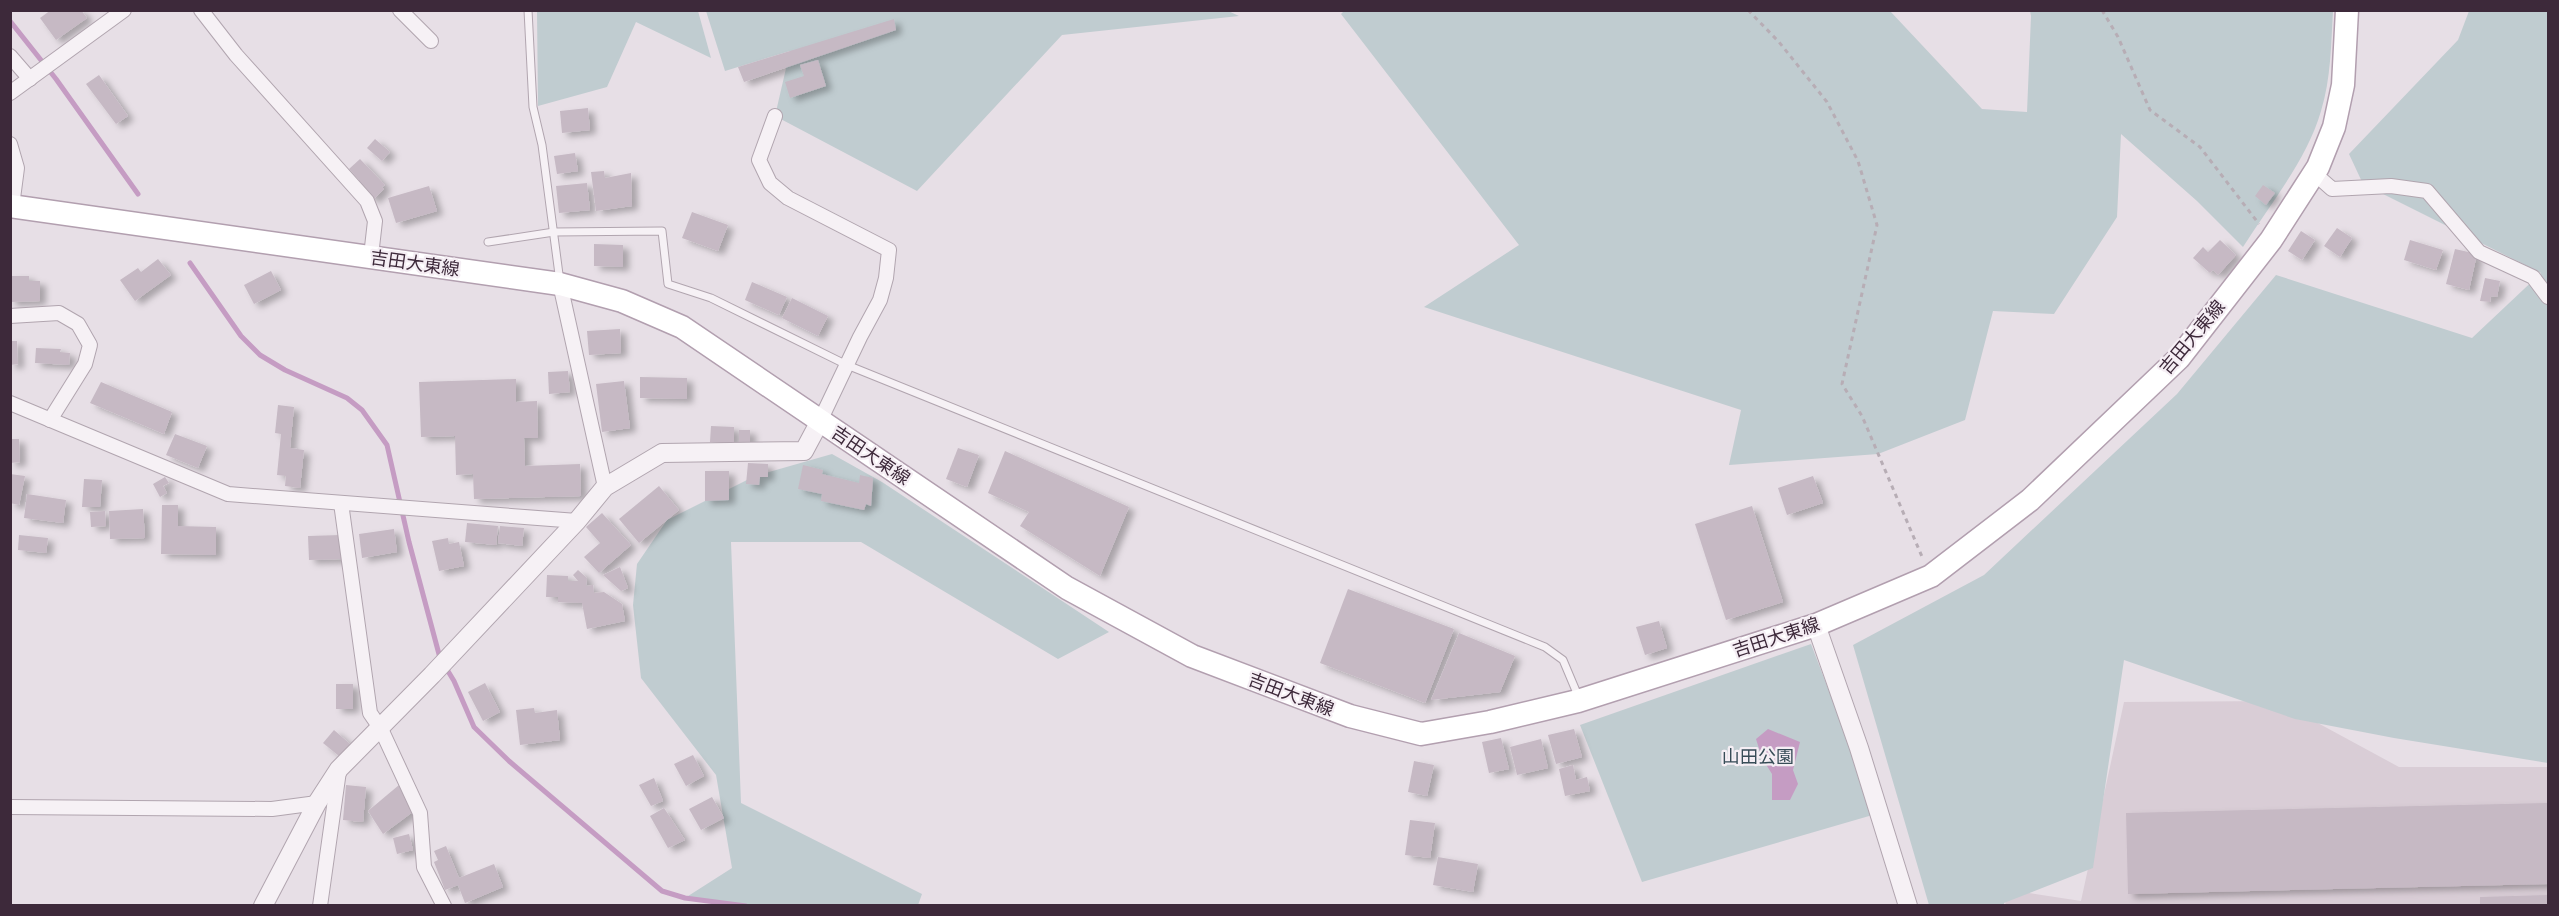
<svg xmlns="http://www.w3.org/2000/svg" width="2559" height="916" font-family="'PT Sans Narrow','Noto Sans JP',sans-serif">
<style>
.built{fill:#d9cdd6}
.green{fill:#c0ccd0}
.water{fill:#c59cc3}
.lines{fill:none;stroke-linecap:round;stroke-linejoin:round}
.stream{stroke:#c59cc3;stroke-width:5}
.building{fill:#c6b9c4;filter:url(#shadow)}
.service-casing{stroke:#b1a5af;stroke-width:9}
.minor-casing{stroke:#b1a5af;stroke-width:16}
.tertiary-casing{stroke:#b1a5af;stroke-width:20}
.primary-casing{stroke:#b29faf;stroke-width:25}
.path{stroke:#b7adb5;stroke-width:3;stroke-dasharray:4.5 4.5;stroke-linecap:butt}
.service{stroke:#f6f1f5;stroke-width:7}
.minor{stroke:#f6f1f5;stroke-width:14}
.tertiary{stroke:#f6f1f5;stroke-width:18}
.primary{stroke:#fff;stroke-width:22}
.labels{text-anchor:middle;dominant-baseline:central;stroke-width:4.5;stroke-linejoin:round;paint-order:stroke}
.street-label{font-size:18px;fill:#3d293a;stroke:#f5eef4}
.park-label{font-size:18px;fill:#374c57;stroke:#f5eef4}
</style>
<defs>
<filter id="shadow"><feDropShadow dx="6" dy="4" stdDeviation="3" flood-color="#0004"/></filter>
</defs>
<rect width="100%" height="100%" fill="#e7dfe6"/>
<!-- built -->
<polygon class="built" points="2277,701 2399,767 2548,767 2548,905 2006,906 2003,889 2081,901 2124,702"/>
<!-- green -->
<g class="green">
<polygon points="1226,10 1239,16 1062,35 917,191 775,116 790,51 725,71 706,11"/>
<path d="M 1345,10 L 1890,11 L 1982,109 L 2027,112 L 2031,16 L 2030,11 L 2333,11 C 2331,44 2331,79 2321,111 C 2307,160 2270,204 2243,247 L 2197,201 L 2121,134 L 2117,217 L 2054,314 L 1993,311 L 1965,420 L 1878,454 L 1729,465 L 1741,410 L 1424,307 L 1519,245 L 1341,14 Z"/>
<polygon points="537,11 698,11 711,58 636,22 607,87 538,106"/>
<polygon points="2469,11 2548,11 2548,763 2394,738 2295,719 2124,660 2093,868 2004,903 2004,905 1929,905 1853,645 1984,575 2177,394 2276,275 2472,338 2541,273 2363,184 2349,154 2458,40"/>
<polygon points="832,454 882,482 1109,632 1058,659 861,542 731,542 741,803 922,894 918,905 736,905 685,898 732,868 716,775 641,678 633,605 637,564 667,520 755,476"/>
<polygon points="1811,644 1876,814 1642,882 1580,725"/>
</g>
<!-- water -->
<polygon class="water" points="1768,729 1800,742 1793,770 1798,784 1790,800 1772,800 1772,774 1762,758 1756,739"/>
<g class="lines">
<!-- stream -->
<g class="stream">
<polyline points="10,21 56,79 138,194"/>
<polyline points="190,263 241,336 260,355 285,370 347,398 362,410 387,445 409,542 440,658 454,681 474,727 509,761 662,891 685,898 746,906"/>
</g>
</g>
<!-- building -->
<g class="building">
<polygon points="51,10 81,10 87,18 56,40 40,18"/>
<polygon points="894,19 896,30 744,82 738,67"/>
<polygon points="818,60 826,86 790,98 785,82 804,76 800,65"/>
<polygon points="99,75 128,116 116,124 86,84"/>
<polygon points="588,108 590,130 562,133 560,111"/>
<polygon points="375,139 390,152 382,161 367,148"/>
<polygon points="575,153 578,171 557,174 554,156"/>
<polygon points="360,159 385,185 382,187 384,189 373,200 357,182 359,180 349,169"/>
<polygon points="604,171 605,178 631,173 632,206 596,211 591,172"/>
<polygon points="587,183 590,210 559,213 556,186"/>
<polygon points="2263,185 2275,193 2266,205 2255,196"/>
<polygon points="429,186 437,211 396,223 388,198"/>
<polygon points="692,212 728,225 718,251 682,238"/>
<polygon points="2337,228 2352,238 2340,257 2324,246"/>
<polygon points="2301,231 2315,240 2302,260 2288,251"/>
<polygon points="2220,240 2236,255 2218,275 2213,270 2210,273 2193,258 2203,247 2208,252"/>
<polygon points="2410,240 2443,250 2436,270 2404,260"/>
<polygon points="594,244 623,245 623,267 594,266"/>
<polygon points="2455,249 2477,254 2469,290 2446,284"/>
<polygon points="158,259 171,275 135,301 120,280 138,268 141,272"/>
<polygon points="271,271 281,290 254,304 244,285"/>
<polygon points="10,276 29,276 29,281 40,281 40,301 10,302"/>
<polygon points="2485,278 2500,281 2497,297 2491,296 2490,302 2480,301"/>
<polygon points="752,282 787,297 779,315 745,300"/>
<polygon points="792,298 828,316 818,336 782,318"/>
<polygon points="620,329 621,353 589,355 587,331"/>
<polygon points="10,341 17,341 18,364 10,365"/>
<polygon points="36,348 61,349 60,352 70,353 69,365 35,363"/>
<polygon points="568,371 570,392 549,394 548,372"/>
<polygon points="640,377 687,378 687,399 640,398"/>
<polygon points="516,379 516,402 537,401 538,438 524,438 525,466 580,464 581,496 474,499 473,474 456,475 455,436 421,437 419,382"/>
<polygon points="624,381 630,428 602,432 596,384"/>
<polygon points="101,382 172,412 164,434 90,403"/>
<polygon points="278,405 294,407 290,448 304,450 300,488 285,486 286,476 277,475 281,434 275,433"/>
<polygon points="711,426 734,427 734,443 710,442"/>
<polygon points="739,430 750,430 750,443 739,444"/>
<polygon points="175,434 207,446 198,468 166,455"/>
<polygon points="10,439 19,439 20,462 10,463"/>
<polygon points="958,448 979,455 967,487 946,479"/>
<polygon points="1005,451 1129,507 1100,576 1020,526 1029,512 988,493"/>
<polygon points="748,463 768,464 768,477 760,477 759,485 746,484"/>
<polygon points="803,465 823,470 822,474 859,483 860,475 873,478 871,506 866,504 864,510 821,501 822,494 798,489"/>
<polygon points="705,471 729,471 729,500 705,501"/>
<polygon points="10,474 25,476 19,505 10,503"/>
<polygon points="1813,476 1823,503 1787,515 1778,488"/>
<polygon points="165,477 169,483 163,486 167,493 160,497 153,484"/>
<polygon points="84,479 102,480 100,507 82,507"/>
<polygon points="659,486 679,510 639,543 619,519"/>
<polygon points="27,494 66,500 63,523 24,518"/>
<polygon points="162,505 178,505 178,526 216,527 216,555 161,554"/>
<polygon points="1752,506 1783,602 1726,620 1695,524"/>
<polygon points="143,509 145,538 110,539 109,511"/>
<polygon points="105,511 106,526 91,527 90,512"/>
<polygon points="602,513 631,545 599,573 584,557 600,543 586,527"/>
<polygon points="467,523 498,526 496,545 465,542"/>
<polygon points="500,526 524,528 522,546 498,543"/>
<polygon points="394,529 397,552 362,558 359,534"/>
<polygon points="19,535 48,538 46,553 18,550"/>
<polygon points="341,535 342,559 309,560 308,536"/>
<polygon points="448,538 449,544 459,542 464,566 439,571 432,541"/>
<polygon points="620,567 628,588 621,591 603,575"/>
<polygon points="578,570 587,578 586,586 593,585 594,593 604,592 622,604 625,621 587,629 582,603 558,602 558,597 546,597 547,575 568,576 568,581 578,581 573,575"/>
<polygon points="1348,589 1454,629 1425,703 1320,663"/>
<polygon points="1659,621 1667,648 1645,655 1636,627"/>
<polygon points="1459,633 1515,656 1500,692 1431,700"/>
<polygon points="485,683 500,712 483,721 468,692"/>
<rect x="336" y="684" width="17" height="25"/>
<polygon points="534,708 535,713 557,710 560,740 520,745 516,710"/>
<polygon points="1574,729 1582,757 1556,764 1548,735"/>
<polygon points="334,730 350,744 339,756 323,743"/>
<polygon points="1501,738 1509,769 1489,773 1482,742"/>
<polygon points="1541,739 1548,768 1517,775 1510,747"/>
<polygon points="693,755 704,776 686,786 674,764"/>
<polygon points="1414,761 1434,765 1427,796 1408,792"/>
<polygon points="1573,765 1576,780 1587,777 1590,791 1565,796 1559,769"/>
<polygon points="654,778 663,801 651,806 639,785"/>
<polygon points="346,785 366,787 363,822 343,820"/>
<polygon points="399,785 414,811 383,834 368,811"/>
<polygon points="712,797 724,818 701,830 689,809"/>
<polygon points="2548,803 2548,884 2128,894 2126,813"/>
<polygon points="664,808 685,840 668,848 650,816"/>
<polygon points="1410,820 1435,823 1430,858 1405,855"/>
<polygon points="409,834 413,850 397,854 393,838"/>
<polygon points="446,846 459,878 494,864 503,887 465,903 458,885 445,890 434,862 438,860 434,851"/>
<polygon points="1438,857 1478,864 1473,892 1433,885"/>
<polygon points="2548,895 2548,906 2480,906 2480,897"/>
</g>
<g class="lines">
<defs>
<g id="service">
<polyline points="528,10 533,107 542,145 560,282"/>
<polyline points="488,242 554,232 662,231 668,284 711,298 847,365 1545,647 1563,660 1579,698"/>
</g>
<g id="minor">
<polyline points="201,10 236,55 367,201 375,221 371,256"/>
<polyline points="400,10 431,41"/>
<polyline points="10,56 30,79"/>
<polyline points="10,93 124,10"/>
<polyline points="775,116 759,160 770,183 788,198 889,250 886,278 880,300 860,337 820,421"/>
<polyline points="10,144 17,168 12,206"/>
<polyline points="2314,173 2332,189 2391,186 2427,191 2479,252 2533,277 2548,297"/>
<polyline points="560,284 605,487"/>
<polyline points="10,316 59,313 78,324 90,345 85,364 50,420"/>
<polyline points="10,403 228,494 577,521"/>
<polyline points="341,503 370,713 381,729 420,813 424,867 444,906"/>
<polyline points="10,807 272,809 317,803"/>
<polyline points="320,906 339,771"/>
</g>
<g id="tertiary">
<polyline points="1816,625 1859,748 1908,906"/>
<polyline points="263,906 317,803 339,769 432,675 577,521 605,487 662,453 804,451 820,421"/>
</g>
<polyline id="primary" points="10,206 560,284 622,301 682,327 1067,588 1192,656 1350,716 1421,734 1490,722 1578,701 1816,625 1931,576 2030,500 2179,358 2271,240 2318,167 2334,127 2343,85 2347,10"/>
</defs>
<!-- service casing -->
<use href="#service" class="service-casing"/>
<!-- minor casing -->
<use href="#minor" class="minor-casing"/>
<!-- tertiary casing -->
<use href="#tertiary" class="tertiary-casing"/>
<!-- primary casing -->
<use href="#primary" class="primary-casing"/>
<!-- path -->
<g class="path">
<polyline points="1748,10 1779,42 1827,102 1858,161 1877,225 1842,384 1862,416 1923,559"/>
<polyline points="2102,10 2118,37 2150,110 2200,147 2259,224"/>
</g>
<!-- service -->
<use href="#service" class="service"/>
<!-- minor -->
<use href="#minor" class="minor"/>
<!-- tertiary -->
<use href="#tertiary" class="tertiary"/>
<!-- primary -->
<use href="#primary" class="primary"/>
</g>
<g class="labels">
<!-- street labels -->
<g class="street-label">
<text transform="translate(415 263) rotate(8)">吉田大東線</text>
<text transform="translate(2192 337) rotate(-50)">吉田大東線</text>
<text transform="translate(871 455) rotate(34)">吉田大東線</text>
<text transform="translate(1776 637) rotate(-18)">吉田大東線</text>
<text transform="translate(1291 694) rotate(21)">吉田大東線</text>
</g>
<!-- park labels -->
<g class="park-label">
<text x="1758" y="756">山田公園</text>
</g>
</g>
<!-- border -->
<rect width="2559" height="916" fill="none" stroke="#3d293a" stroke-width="24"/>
</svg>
